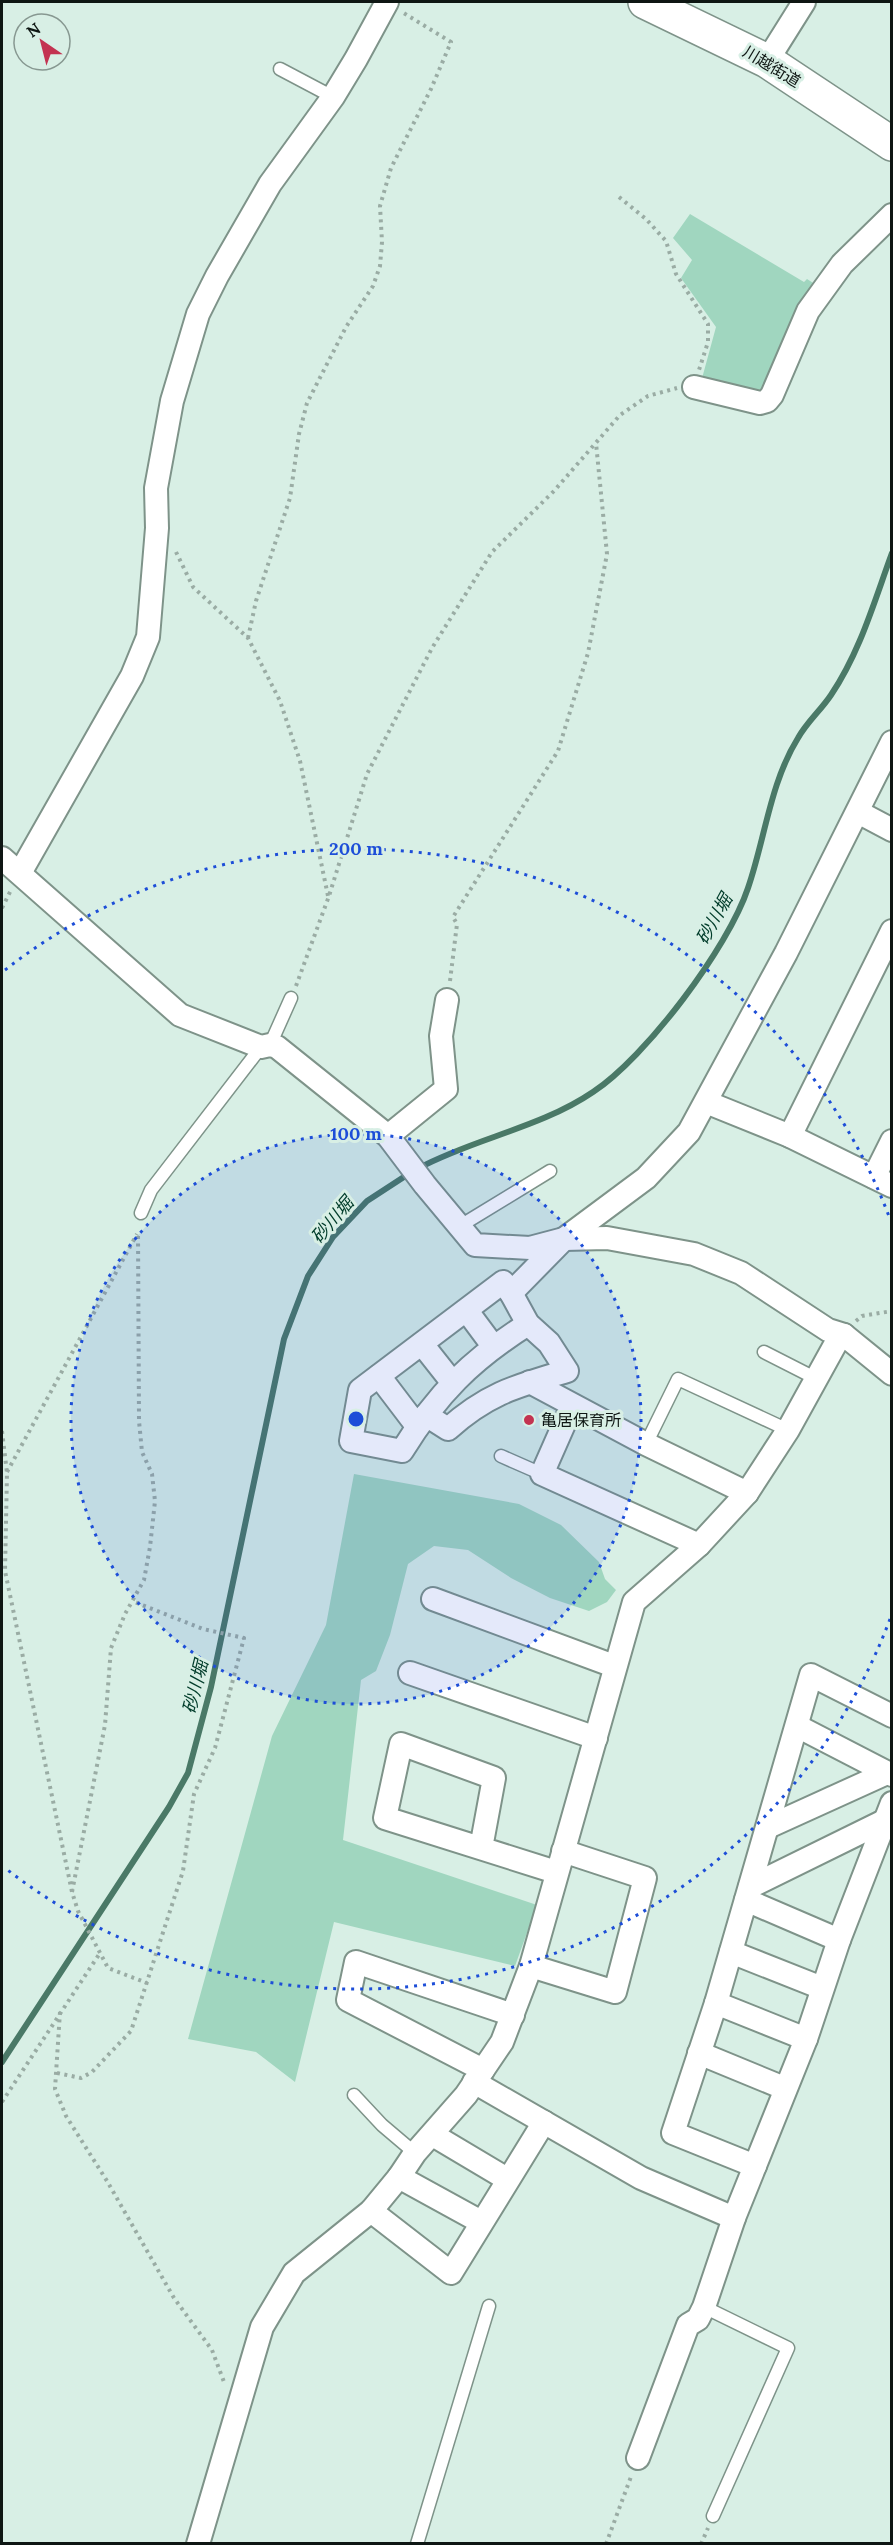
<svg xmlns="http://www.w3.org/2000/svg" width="893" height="2545" font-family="Lora,'Noto Sans JP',serif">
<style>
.green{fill:#a0d6bf}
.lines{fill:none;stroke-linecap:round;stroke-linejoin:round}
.stream{stroke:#4a7967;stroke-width:6}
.lane-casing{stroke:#7e9389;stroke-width:15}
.street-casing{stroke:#7e9389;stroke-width:26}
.highway-casing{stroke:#7e9389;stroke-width:36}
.path{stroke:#9aaca4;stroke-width:4;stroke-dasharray:3 4.5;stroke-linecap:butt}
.lane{stroke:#fff;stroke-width:12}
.street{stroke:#fff;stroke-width:22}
.highway{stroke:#fff;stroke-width:33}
.ring{fill:none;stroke:#1d4ed8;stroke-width:3;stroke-dasharray:3 6}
.poi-dot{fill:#c33351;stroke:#d8efe5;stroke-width:2}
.labels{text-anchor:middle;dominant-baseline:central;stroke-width:6;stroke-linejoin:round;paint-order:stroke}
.street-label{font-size:16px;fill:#0e1613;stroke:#d8efe5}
.poi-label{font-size:16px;fill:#0e1613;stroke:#d8efe5;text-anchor:start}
.water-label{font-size:18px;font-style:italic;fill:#003c2a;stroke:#d8efe5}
.centre{fill:#1d4ed8;stroke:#d8efe5;stroke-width:3}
.ring-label{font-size:18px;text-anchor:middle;font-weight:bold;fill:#1d4ed8;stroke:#d8efe5;stroke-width:6;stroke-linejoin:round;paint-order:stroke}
</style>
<rect width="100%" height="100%" fill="#d8efe5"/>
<!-- green -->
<g class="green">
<polygon points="690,214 804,282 807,279 821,288 759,396 701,382 716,327 681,278 692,260 673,238"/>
<polygon points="354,1474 519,1504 561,1525 599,1562 605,1579 616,1590 607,1602 589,1611 550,1598 511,1578 468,1550 434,1546 408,1564 390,1635 376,1671 361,1680 343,1840 537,1905 515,1966 334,1922 295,2082 256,2052 188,2039 272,1736 326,1625"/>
</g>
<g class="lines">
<!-- stream -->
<g class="stream">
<path d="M 419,1168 C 475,1138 540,1128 593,1092 C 646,1057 728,948 748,888 C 765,839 770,783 798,738 C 807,722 821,710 831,695 C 860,652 874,602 892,553"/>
<polyline points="2,2062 169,1807 188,1773 211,1687 284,1339 308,1276 333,1237 367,1201 410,1173"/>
</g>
<defs>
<g id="lane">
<polyline points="280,69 333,97"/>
<polyline points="270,1045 291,998"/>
<polyline points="141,1213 151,1190 261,1047"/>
<polyline points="460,1226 550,1171"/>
<polyline points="764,1352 817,1379"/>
<polyline points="646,1444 678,1379 788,1430"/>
<polyline points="501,1456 542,1474"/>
<polyline points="354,2095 382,2125 415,2153"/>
<polyline points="704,2307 788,2348 713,2516"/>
<polyline points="417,2544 489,2306"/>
</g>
<g id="street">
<polyline points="767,61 804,2"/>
<polyline points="694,387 760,403 767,401 772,395 808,311 842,264 892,215"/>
<polyline points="858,812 892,830"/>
<polyline points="2,858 180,1015 261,1047 270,1045 277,1047 388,1136 425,1185 475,1245 530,1248 564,1239 607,1238 694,1254 741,1273 828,1330 844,1335 892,1374"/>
<polyline points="20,873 132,676 148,637 157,528 156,488 172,401 198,314 217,276 270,184 333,97 356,59 387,2"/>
<polyline points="706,1102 790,1136 892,1186"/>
<polyline points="388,1136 446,1089 441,1036 447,1000"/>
<polyline points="790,1136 892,931"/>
<polyline points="874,1177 892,1141"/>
<polyline points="467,1311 493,1346"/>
<path d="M 528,1324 C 471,1360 437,1394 402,1451 L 351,1441 L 360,1390 L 503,1282 L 511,1293 L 564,1239 L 646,1178 L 689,1132 L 786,953 L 892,742"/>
<polyline points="422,1344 452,1382"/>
<polyline points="379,1376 417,1426"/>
<polyline points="530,1382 646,1444 747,1493"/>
<polyline points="572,1406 542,1474 699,1545"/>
<path d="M 426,1415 L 448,1429 C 488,1393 517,1386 567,1371 L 549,1343 L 528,1324 L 511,1293"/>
<polyline points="433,1599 614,1666"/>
<polyline points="410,1673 596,1738"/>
<polyline points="797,1726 892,1775"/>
<polyline points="768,1827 887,1773"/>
<polyline points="481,1848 494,1778 401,1744 385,1818 556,1872"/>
<polyline points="750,1887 884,1821"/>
<polyline points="746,1900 839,1940"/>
<polyline points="731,1952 822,1988"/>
<polyline points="531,1966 615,1992 645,1878 563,1851"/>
<polyline points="716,2003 806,2039"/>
<polyline points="699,2053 784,2088"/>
<polyline points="483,2070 348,2000 356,1962 513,2015"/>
<polyline points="474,2082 641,2178 734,2218"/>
<polyline points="433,2135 507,2179"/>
<polyline points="755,2166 673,2133 716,2003 811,1675 892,1716"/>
<polyline points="399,2177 481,2222"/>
<polyline points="371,2211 451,2273 544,2122"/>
<polyline points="638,2458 688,2325 698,2319 704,2307 734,2218 806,2039 839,1940 892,1803"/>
<polyline points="198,2544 262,2327 294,2273 371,2211 399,2177 415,2153 466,2095 502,2042 531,1966 634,1602 699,1545 747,1493 788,1430 836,1343 844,1335"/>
</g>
<polyline id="highway" points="645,2 767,61 892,144"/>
</defs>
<!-- lane casing -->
<use href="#lane" class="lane-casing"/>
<!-- street casing -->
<use href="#street" class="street-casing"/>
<!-- highway casing -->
<use href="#highway" class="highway-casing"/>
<!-- path -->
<g class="path">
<polyline points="619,197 646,219 666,241 676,274 708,324 708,342 699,370"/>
<polyline points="176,552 193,587 248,638 280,701 300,761 328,896"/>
<polyline points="248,638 256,601 290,498 299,434 307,403 346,327 373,286 380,266 382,242 380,206 391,168 431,89 451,42 402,12"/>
<polyline points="2,908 11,890"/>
<polyline points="450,981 457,924 453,917 558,751 588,653 607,554 596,443"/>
<polyline points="296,986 329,896 367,774 432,648 492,552 554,491 620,415 648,396 677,388"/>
<polyline points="856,1321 862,1316 892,1311"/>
<polyline points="2,1431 7,1473 5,1571 72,1892 78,1911 108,1968 147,1983"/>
<polyline points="7,1472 137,1234"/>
<polyline points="72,1892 105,1725 111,1648 125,1614 144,1580 150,1547 155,1501 152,1474 142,1452 139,1421 138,1232"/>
<polyline points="60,2012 55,2089 66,2116 107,2181 174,2298 212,2350 224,2382"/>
<polyline points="57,2073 81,2078 92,2072 131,2031 183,1871 194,1794 215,1748 244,1638 203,1629 132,1601"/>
<polyline points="2,2102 100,1953"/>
<polyline points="606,2544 632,2474"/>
<polyline points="701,2544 708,2528"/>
</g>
<!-- lane -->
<use href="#lane" class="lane"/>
<!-- street -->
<use href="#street" class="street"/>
<!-- highway -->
<use href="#highway" class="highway"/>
</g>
<!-- distance rings -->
<circle cx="356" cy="1419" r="285" fill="#1d4ed8" fill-opacity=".12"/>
<g class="ring">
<circle cx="356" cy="1419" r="285"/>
<path d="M890 1619A570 570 0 0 1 5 1868M5 970A570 570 0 0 1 890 1219"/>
</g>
<!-- markers -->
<circle class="poi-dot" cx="529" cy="1420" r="6"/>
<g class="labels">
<!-- street labels -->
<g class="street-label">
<text transform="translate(772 66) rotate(31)">川越街道</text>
</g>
<!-- poi labels -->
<g class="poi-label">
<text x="541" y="1420">亀居保育所</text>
</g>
<!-- water labels -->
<g class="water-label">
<text transform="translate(714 919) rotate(-61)">砂川堀</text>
<text transform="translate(332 1220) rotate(-50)">砂川堀</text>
<text transform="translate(195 1687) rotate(-76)">砂川堀</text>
</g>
</g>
<circle cx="356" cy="1419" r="9" class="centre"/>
<g class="ring-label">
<text x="356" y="855">200 m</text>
<text x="356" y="1140">100 m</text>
</g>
<!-- border -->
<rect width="893" height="2545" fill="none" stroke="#0e1613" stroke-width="6"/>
<!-- north arrow -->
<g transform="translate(42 42) rotate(325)"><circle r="28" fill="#d8efe5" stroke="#879891" stroke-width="1.5"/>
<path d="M0-4.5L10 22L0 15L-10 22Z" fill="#c33351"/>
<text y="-9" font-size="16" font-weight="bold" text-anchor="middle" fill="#0e1613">N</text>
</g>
</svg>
